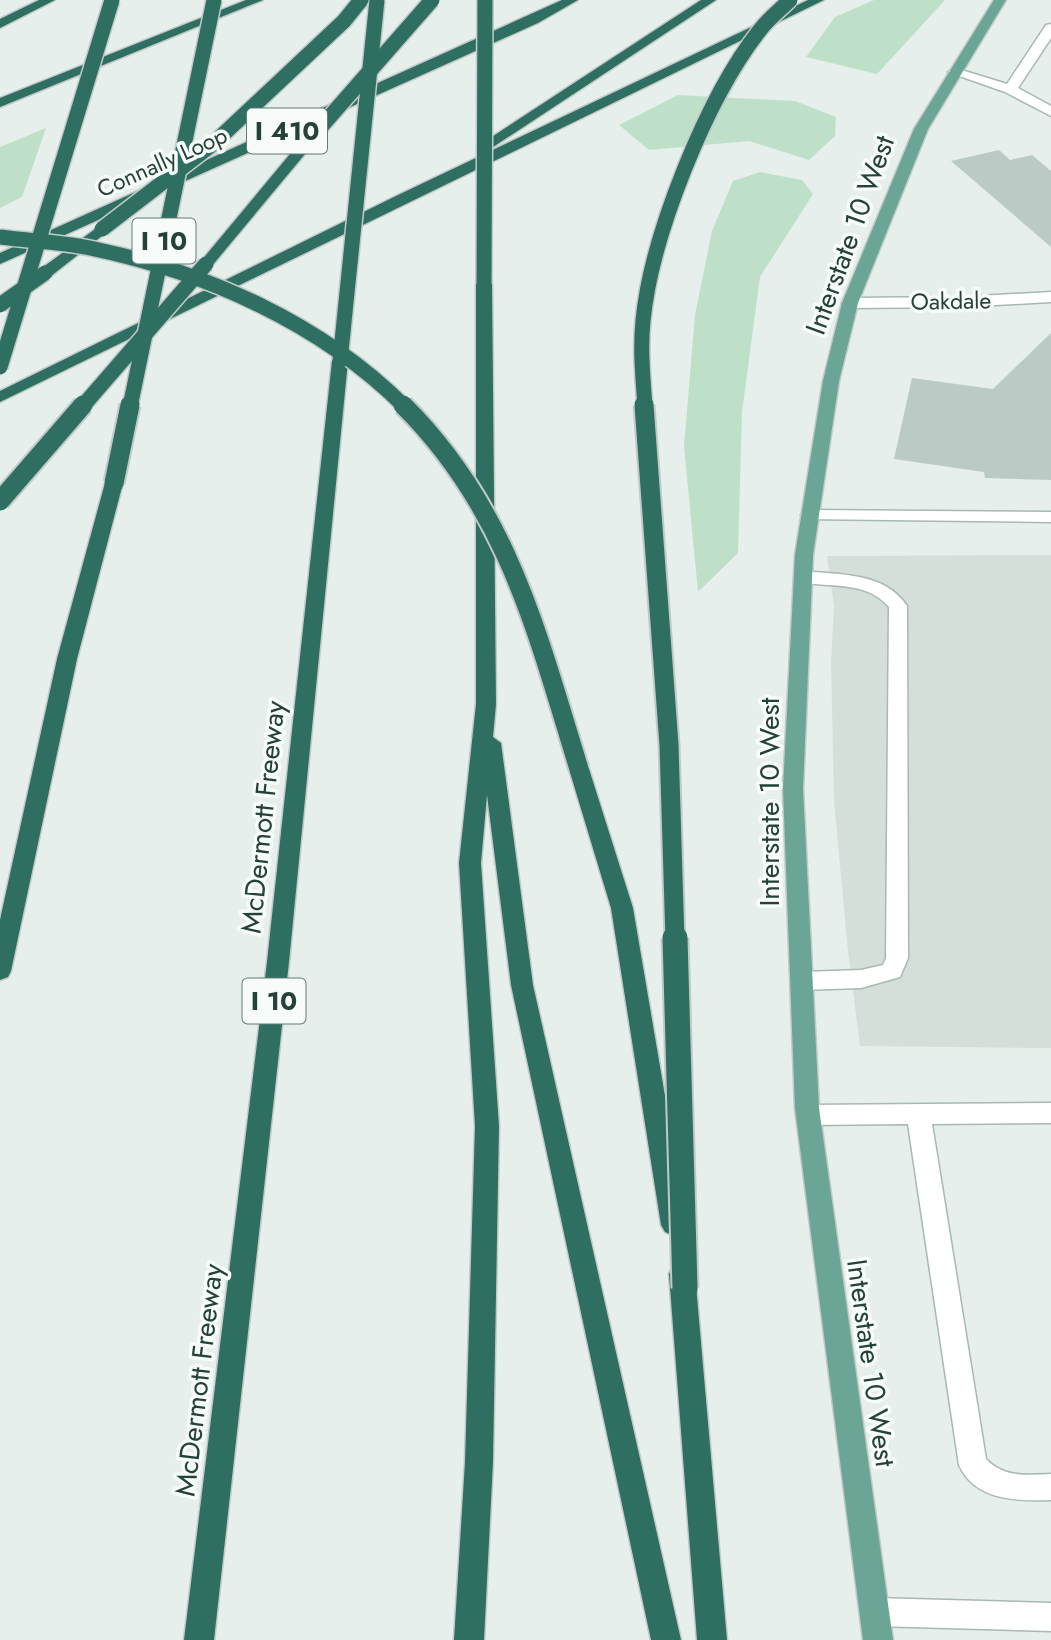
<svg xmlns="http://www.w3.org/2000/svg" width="1051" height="1640" font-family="Jost,sans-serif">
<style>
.built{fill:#d4dfda}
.green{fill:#bfe0c8}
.building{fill:#bbcac4}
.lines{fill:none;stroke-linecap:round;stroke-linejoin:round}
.minor-casing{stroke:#a8b8b2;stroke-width:3}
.major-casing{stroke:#c2cac8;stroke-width:3}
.highway-casing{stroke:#c2cac8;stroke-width:3}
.minor{fill:#fff;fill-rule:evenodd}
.major{fill:#6aa596;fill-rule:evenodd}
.highway{fill:#2f6f62;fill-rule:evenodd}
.highway-bridge-far2-casing{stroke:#c2cac8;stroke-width:18;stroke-linecap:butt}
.highway-bridge-far1-casing{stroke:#c2cac8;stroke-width:23;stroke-linecap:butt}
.highway-bridge-casing{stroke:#c2cac8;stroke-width:29;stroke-linecap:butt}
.highway-bridge-far2{stroke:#2f6f62;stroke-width:15}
.highway-bridge-far1{stroke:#2f6f62;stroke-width:19}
.highway-bridge{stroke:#2f6f62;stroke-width:25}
.labels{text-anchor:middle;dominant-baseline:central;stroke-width:7;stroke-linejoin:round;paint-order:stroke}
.far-street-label{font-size:23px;fill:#24423a;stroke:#f7fbf9}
.shield{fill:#f7fbf9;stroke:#637a73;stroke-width:2}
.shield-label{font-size:26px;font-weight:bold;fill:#24423a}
.street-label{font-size:28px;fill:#24423a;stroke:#f7fbf9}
</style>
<rect width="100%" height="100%" fill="#e6efeb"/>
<!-- built -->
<polygon class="built" points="1051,555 1051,1048 860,1046 848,951 834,801 831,662 834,607 827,556"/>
<!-- green -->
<g class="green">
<polygon points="874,0 945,0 877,74 806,57 835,17"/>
<polygon points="678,95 795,101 836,117 835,136 809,160 749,141 649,150 619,125"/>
<polygon points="46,128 22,197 0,208 0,147"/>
<polygon points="760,172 802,180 813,194 760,277 742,412 738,553 698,592 684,446 695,315 712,231 733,181"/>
</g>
<!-- building -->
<g class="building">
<polygon points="999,150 1010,160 1032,155 1051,171 1051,247 951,161"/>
<polygon points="1051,333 1051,480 985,478 984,472 894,459 912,378 993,389"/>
</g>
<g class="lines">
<defs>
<g id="minor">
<polygon points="1051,24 1051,38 1018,88 1051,106 1051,116 1005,92 948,72 955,68 1007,84 1046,25"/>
<polygon points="1051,292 1051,302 961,307 850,308 842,303 850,298 961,297"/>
<polygon points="810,510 1051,512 1051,522 804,519 801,515"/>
<path d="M 803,571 C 840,575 885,572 907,606 L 908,958 L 900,977 L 861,988 L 802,990 L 794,987 L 791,981 L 794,975 L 802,972 L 861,970 L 883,965 L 886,958 L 889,607 C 865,579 828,589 796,581 L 794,577 L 796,573 Z"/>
<path d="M 1051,1103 L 1051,1123 L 932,1124 L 986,1459 C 1004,1478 1027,1475 1051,1474 L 1051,1500 C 1017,1501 975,1501 959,1465 L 908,1124 L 808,1125 L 800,1122 L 796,1115 L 800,1108 L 808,1105 Z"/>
<polygon points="875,1598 1051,1603 1051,1631 875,1626 865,1622 861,1612 865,1602"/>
</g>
<polygon id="major" points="994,0 1006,0 928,129 858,303 839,381 813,555 803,789 819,1108 893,1640 863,1640 795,1108 783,789 795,555 823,381 842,303 914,129"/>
<g id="highway">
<polygon points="39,0 55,0 0,28 0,19"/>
<polygon points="246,0 263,0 0,107 0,98"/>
<polygon points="562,0 578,0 538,23 0,264 0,253"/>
<polygon points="701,0 716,0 490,149 485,150 478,146"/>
<polygon points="808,0 824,0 0,402 0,391 398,195"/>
<polygon points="305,141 312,145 310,148 211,267 201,267 198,264 201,261 300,142"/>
<polygon points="102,224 107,226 110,229 107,232 51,276 39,276 37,273 39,270"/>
<polygon points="484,279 492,284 496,704 493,737 501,743 533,985 681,1640 651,1640 511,985 487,795 481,863 499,1126 493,1462 484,1640 454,1640 465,1462 475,1126 459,863 476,704 476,284"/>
<polygon points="340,356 348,361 289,962 214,1640 184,1640 267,962 332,361"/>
<polygon points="114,478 123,483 77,659 11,971 8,977 0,980 0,920 57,659 105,483"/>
<polygon points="579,762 586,764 589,769 633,908 687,1225 683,1232 674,1236 665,1232 661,1225 611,908 569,769 572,764"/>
<polygon points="682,1263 691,1266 695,1274 727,1640 697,1640 669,1274 673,1266"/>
</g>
</defs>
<!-- minor casing -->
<use href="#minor" class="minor-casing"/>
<!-- major casing -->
<use href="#major" class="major-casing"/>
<!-- highway casing -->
<use href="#highway" class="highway-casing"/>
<!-- minor -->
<use href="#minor" class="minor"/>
<!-- major -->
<use href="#major" class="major"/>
<!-- highway -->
<use href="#highway" class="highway"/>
<defs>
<g id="highway-bridge-far2">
<polyline points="305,145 432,0"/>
<polyline points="102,229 214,143 344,21 361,0"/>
<path d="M 0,237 C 30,241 60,242 90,248 C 206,272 321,323 405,407"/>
<polyline points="484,284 485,0"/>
<polyline points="0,305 45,273"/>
<polyline points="340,361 377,0"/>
<polyline points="0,367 112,0"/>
<polyline points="82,407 206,264"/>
<polyline points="130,407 214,0"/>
<path d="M 645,407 C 643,378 640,350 643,321 C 651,236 707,97 760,30 C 768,19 780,10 790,0"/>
</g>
<g id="highway-bridge-far1">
<path d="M 403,405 C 508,509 537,633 579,769"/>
<polyline points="644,405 669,745 675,940"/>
<polyline points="114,483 130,405"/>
<polyline points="0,501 83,405"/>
</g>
<polyline id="highway-bridge" points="675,938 685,1288"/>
</defs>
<!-- highway-bridge-far2 casing -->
<use href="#highway-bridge-far2" class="highway-bridge-far2-casing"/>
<!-- highway-bridge-far1 casing -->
<use href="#highway-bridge-far1" class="highway-bridge-far1-casing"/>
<!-- highway-bridge casing -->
<use href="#highway-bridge" class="highway-bridge-casing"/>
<!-- highway-bridge-far2 -->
<use href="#highway-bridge-far2" class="highway-bridge-far2"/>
<!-- highway-bridge-far1 -->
<use href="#highway-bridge-far1" class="highway-bridge-far1"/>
<!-- highway-bridge -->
<use href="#highway-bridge" class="highway-bridge"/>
</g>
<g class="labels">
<!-- far-street labels -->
<g class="far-street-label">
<text transform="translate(162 162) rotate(-24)">Connally Loop</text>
<text transform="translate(951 301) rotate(-1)">Oakdale</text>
</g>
<!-- shield labels -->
<g class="shield">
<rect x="247" y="108.5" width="80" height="45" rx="5"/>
<rect x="132.5" y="218.5" width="63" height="45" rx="5"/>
<rect x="242.5" y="978.5" width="63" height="45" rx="5"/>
</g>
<g class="shield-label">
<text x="287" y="131">I 410</text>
<text x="164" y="241">I 10</text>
<text x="274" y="1001">I 10</text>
</g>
<!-- street labels -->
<g class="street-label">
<text transform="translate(850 235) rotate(-70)">Interstate 10 West</text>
<text transform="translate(769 802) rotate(-90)">Interstate 10 West</text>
<text transform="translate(263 817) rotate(-84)">McDermott Freeway</text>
<text transform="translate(871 1363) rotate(82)">Interstate 10 West</text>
<text transform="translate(199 1380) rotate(-83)">McDermott Freeway</text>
</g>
</g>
</svg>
